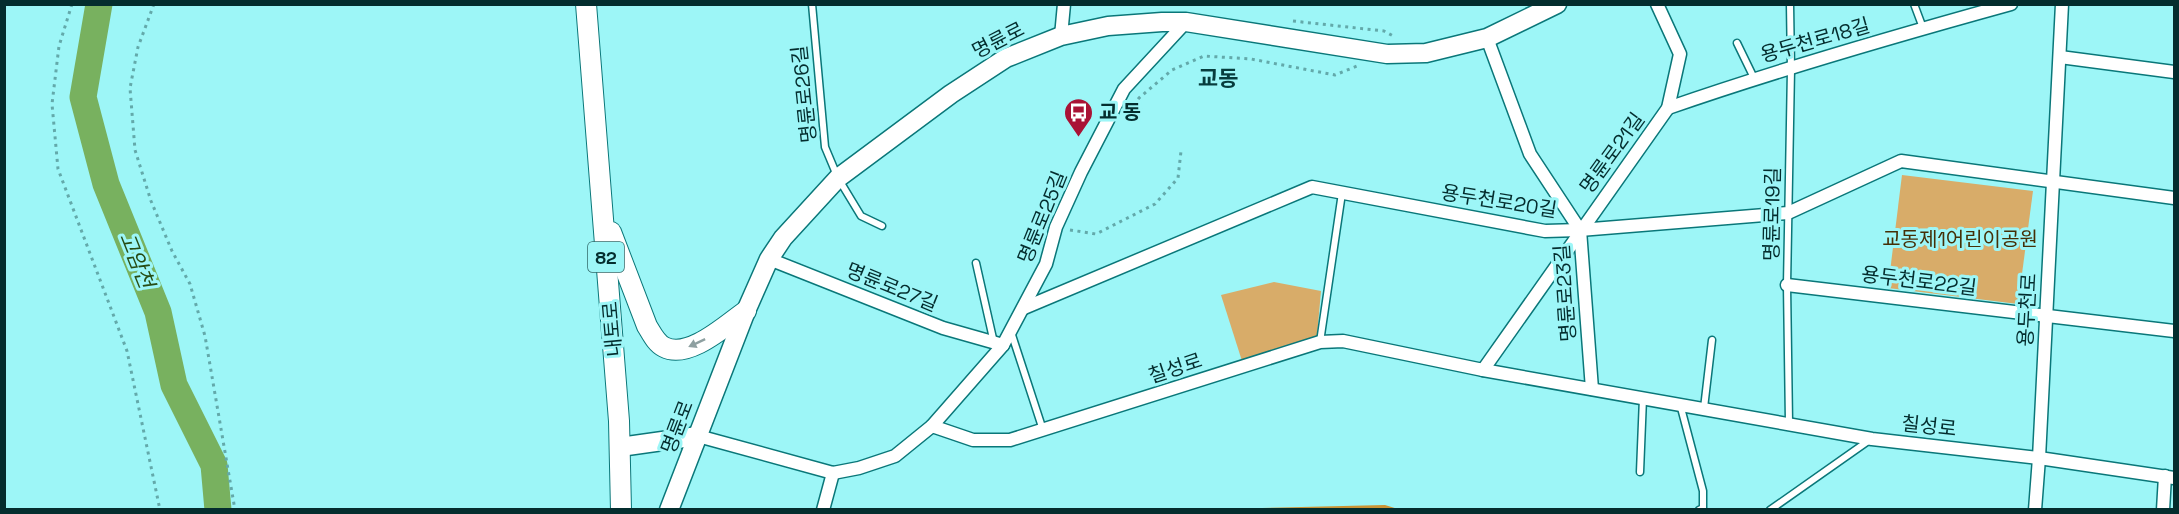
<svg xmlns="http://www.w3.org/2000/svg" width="2179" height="514" font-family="'Space Grotesk','Noto Sans KR',sans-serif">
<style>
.green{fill:#d8ac69}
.forest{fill:#cb9334}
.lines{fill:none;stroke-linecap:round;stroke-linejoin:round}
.river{stroke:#78b15f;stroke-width:27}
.lane-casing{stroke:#0a7779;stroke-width:9}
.street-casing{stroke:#0a7779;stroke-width:15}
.secondary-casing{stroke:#0a7779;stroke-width:21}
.primary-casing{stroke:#0a7779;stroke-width:22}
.path{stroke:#63a9aa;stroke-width:3;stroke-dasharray:3 4.5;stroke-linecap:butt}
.lane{stroke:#fff;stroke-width:6}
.street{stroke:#fff;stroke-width:12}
.secondary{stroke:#fff;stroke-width:18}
.primary{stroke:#fff;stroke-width:20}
.oneway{fill:#8ea0a1}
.labels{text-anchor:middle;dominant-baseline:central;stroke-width:6;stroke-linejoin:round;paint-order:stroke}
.shield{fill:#9df6f7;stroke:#32696a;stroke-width:1.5}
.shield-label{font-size:18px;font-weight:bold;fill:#042d2e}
.street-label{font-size:20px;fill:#042d2e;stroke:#9df6f7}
.poi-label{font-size:20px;font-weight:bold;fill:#042d2e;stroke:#9df6f7;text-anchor:start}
.park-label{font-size:20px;fill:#452f06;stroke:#9df6f7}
.water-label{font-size:21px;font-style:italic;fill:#274c14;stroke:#9df6f7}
.quarter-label{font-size:22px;font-weight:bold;fill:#073c3d;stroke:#9df6f7}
</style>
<rect width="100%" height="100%" fill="#9df6f7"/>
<!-- green -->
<g class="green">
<polygon points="1902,175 2033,191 2018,304 1888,288"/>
<polygon points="1274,282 1321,291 1317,336 1242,361 1221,295"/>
</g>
<!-- forest -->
<polygon class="forest" points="1385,505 1398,509 1223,509"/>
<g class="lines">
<!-- river -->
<polyline class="river" points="99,4 83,97 106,184 158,312 174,385 214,465 218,510"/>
<defs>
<g id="lane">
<polyline points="812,4 825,147 838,178 861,216 882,226"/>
<polyline points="1914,4 1923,28"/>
<polyline points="1737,43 1754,78"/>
<polyline points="976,263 994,343"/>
<polyline points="1011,332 1043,430"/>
<polyline points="1320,342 1342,193"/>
<polyline points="1680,404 1703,491 1703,508 1699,510"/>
<polyline points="1704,408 1712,340"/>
<polyline points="1789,423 1787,285 1791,69 1790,4"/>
<polyline points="1640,472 1643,398"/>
<polyline points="1770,510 1871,439"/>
</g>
<g id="street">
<polyline points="1061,36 1064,4"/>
<polyline points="1487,38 1530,154 1580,230 1592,389"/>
<polyline points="2060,57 2174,72"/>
<path d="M 1668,108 C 1780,69 1895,36 2011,4"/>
<polyline points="769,259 943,328 1003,345"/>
<polyline points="1787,285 2174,331"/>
<polyline points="1024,308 1312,187 1545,231 1580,230 1788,213 1901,161 2174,198"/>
<polyline points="1483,370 1668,108 1680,54 1657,4"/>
<polyline points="932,426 1003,345 1046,264 1056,227 1081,172 1124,89 1186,22"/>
<polyline points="698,436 833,473 859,468 895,456 932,426 973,440 1010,440 1320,342 1343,341 1483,370 1872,439 2039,458 2174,478"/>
<polyline points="823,510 833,473"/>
<polyline points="2035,510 2039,458 2062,4"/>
<polyline points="2163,510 2165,476"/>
</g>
<g id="secondary">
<polyline points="620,447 698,436"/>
<polyline points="669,510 746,311 769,259 783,238 838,178 951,94 1006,58 1061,36 1108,26 1162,22 1186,22 1387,54 1426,53 1487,38 1557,4"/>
</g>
<g id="primary">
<polyline points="586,4 619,421 621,510"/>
<path d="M 611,232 L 647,326 C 652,334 656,343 664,347 C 689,360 727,324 746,311"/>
</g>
</defs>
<!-- lane casing -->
<use href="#lane" class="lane-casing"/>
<!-- street casing -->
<use href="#street" class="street-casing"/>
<!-- secondary casing -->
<use href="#secondary" class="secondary-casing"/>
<!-- primary casing -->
<use href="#primary" class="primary-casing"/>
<!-- path -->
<g class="path">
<polyline points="72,4 59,46 52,104 58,169 127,351 160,510"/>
<polyline points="154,4 138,47 130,88 135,150 151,201 172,251 190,284 205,336 235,510"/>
<polyline points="1293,21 1384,31 1395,37"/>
<polyline points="1129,111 1139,98 1172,70 1204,56 1251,59 1335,75 1357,66"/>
<polyline points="1070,230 1096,234 1155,204 1178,178 1181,151"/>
</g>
<!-- lane -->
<use href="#lane" class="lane"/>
<!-- street -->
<use href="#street" class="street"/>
<!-- secondary -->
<use href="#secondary" class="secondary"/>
<!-- primary -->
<use href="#primary" class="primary"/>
</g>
<!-- one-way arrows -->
<defs><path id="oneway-solid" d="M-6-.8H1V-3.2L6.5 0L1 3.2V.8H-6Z" transform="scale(1.5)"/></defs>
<use class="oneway" href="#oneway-solid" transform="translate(697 343) rotate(155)"/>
<!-- icons -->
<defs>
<symbol id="bus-pin" viewBox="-11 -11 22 30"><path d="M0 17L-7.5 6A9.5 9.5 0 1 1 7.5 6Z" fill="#a91235" stroke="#9df6f7"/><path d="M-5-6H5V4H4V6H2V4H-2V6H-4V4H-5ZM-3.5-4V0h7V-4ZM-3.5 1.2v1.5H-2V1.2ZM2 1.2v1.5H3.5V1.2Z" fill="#fff"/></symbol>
</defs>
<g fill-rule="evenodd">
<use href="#bus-pin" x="1062" y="96" width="33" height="45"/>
</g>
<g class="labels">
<!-- shield labels -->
<rect class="shield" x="588" y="242" width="36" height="30" rx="4.5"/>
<g class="shield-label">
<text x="606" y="257">82</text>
</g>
<!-- street labels -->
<g class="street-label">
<text transform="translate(998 40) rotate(-27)">명륜로</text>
<text transform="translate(1815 40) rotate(-16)">용두천로18길</text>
<text transform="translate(804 94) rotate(-96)">명륜로26길</text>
<text transform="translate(1612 153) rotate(-54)">명륜로21길</text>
<text transform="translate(1499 201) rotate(9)">용두천로20길</text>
<text transform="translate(1772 214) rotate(-89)">명륜로19길</text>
<text transform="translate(1042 217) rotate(-68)">명륜로25길</text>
<text transform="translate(1919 281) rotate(7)">용두천로22길</text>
<text transform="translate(892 287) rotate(22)">명륜로27길</text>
<text transform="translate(1565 293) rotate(-94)">명륜로23길</text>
<text transform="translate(2027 310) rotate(-87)">용두천로</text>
<text transform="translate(612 329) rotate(-95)">내토로</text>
<text transform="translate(1175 368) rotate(-18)">칠성로</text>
<text transform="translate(1929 426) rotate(6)">칠성로</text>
<text transform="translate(677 427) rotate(-69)">명륜로</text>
</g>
<!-- poi labels -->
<g class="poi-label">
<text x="1099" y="112">교 동</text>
</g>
<!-- park labels -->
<g class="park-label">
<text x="1960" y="239">교동제1어린이공원</text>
</g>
<!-- water labels -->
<g class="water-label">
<text transform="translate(137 260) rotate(68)">고암천</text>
</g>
<!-- quarter labels -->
<g class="quarter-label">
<text x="1218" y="78">교동</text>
</g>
</g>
<!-- border -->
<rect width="2179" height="514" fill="none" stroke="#042d2e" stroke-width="12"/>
</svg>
